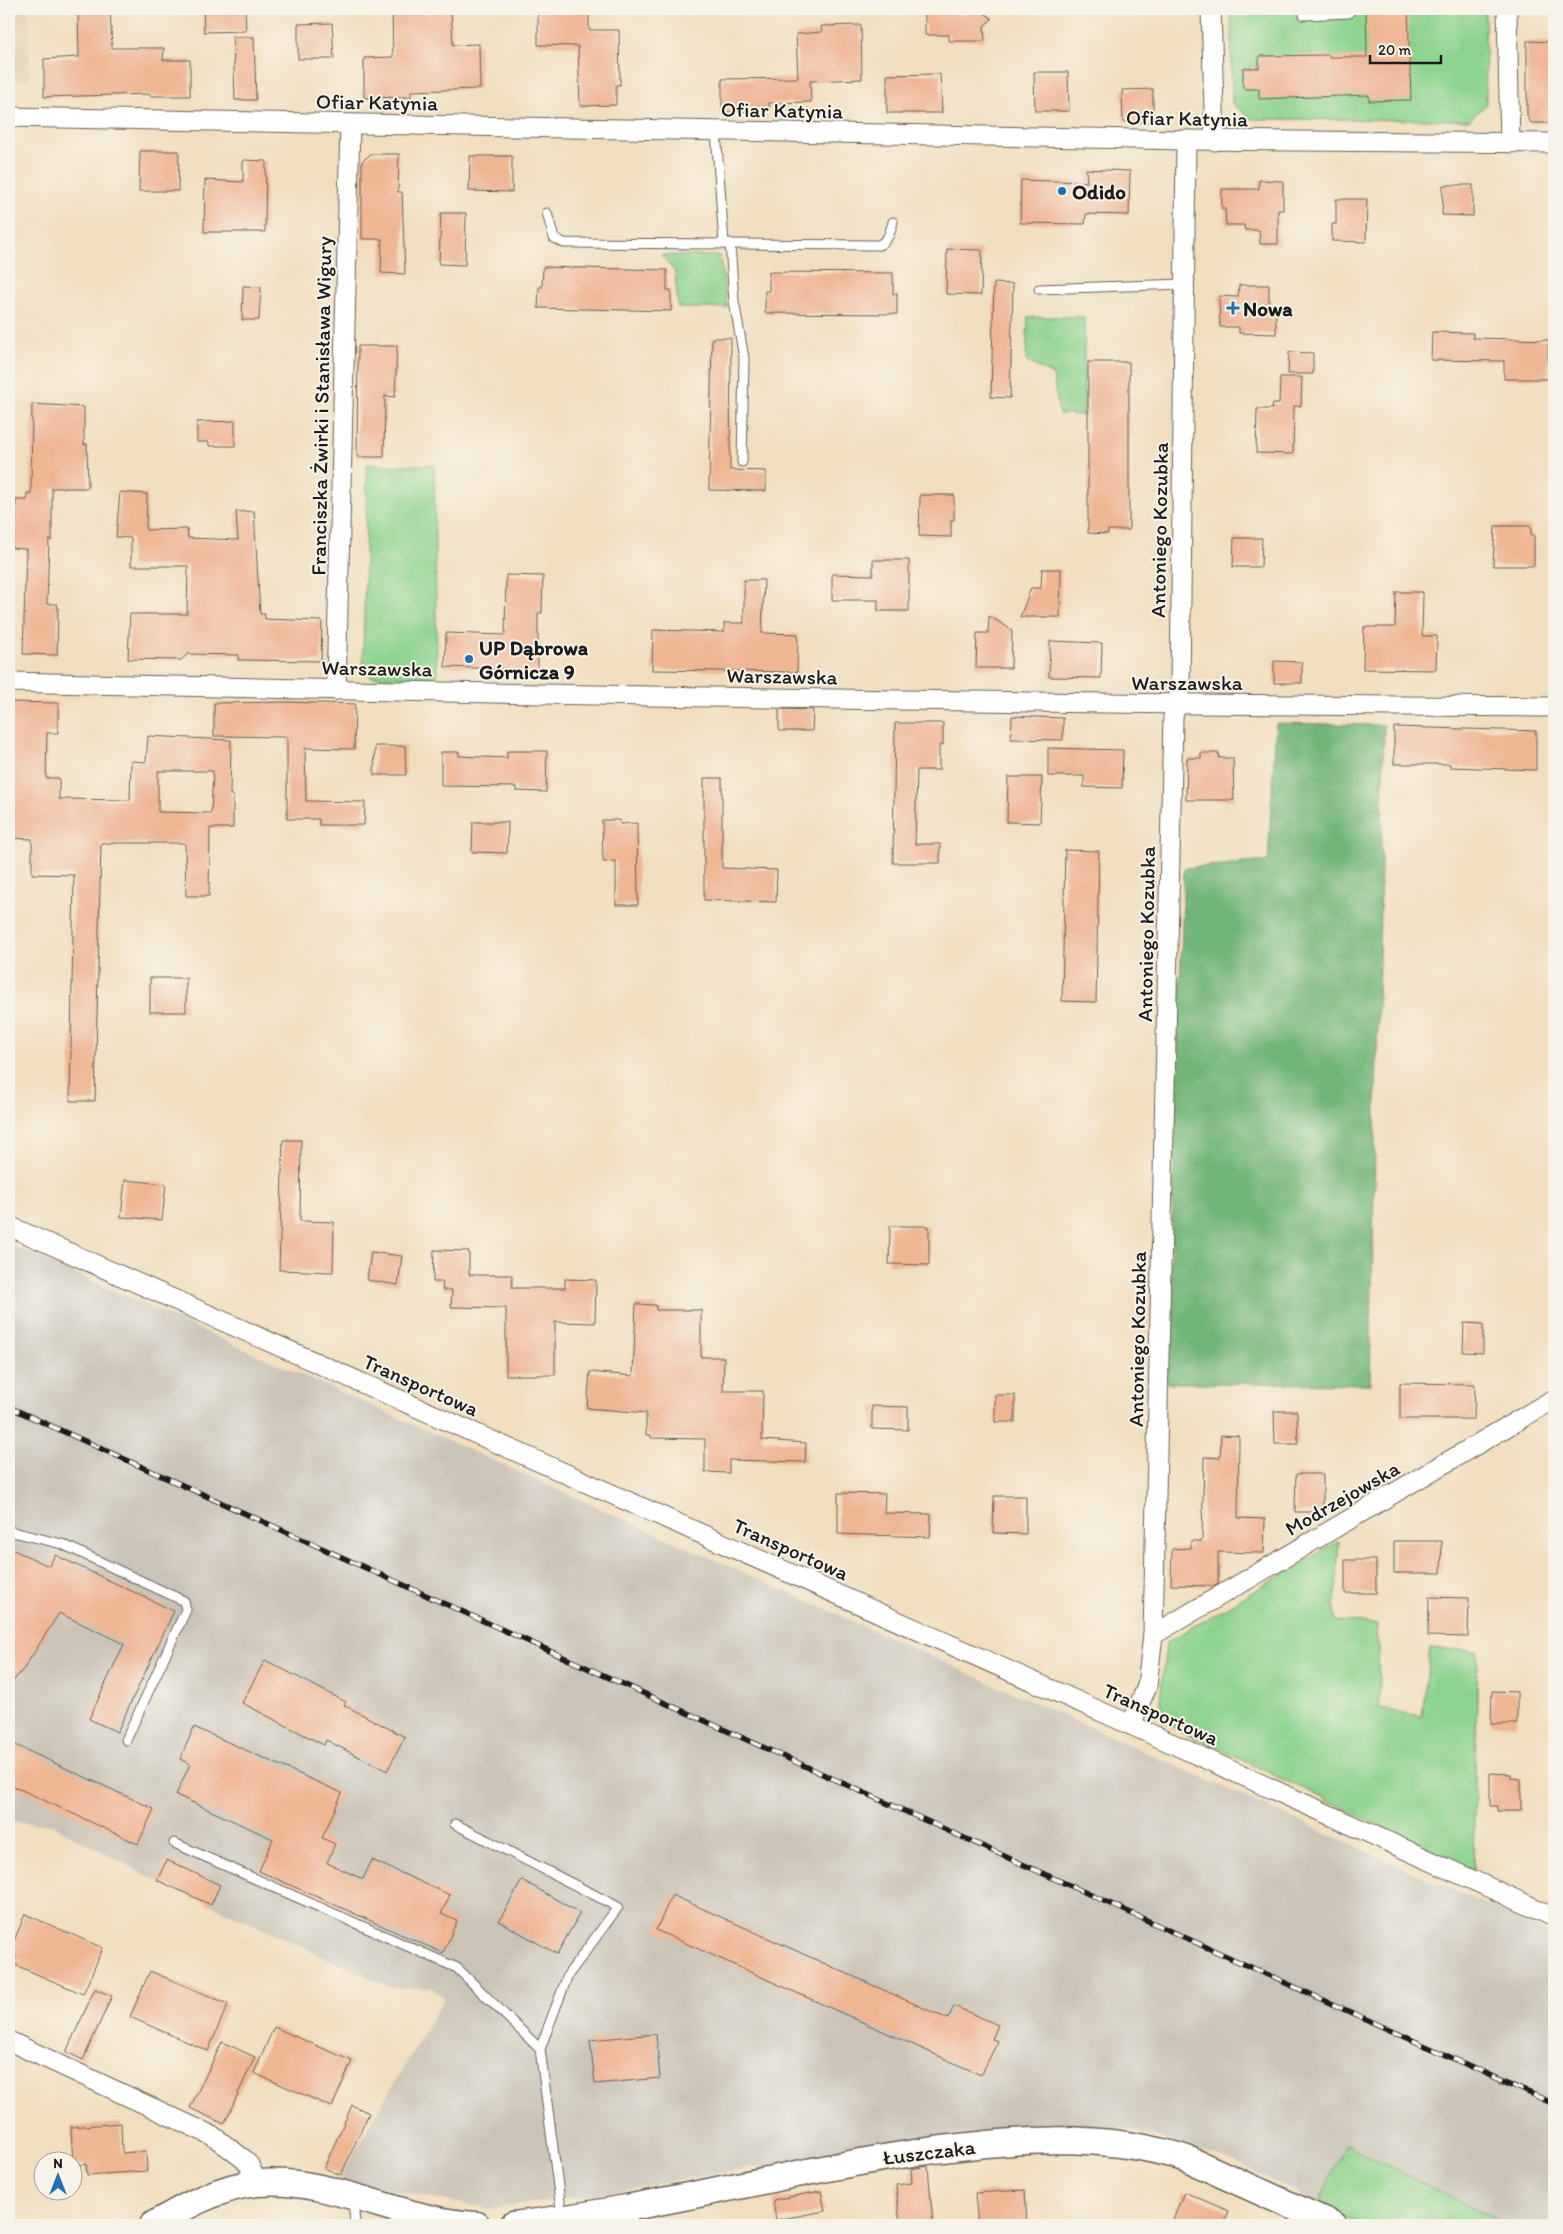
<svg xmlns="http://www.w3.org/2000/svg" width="1563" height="2234" font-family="Itim,sans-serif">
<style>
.built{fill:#e0d1b4}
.industrial{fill:#c9c3b8}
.green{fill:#8dd38d;stroke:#547854}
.forest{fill:#72b578;stroke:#47684a}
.building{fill:#efb694;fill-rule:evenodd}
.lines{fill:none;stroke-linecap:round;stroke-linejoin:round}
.lane-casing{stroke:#676055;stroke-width:11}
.street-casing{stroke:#676055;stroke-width:21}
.secondary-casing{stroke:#676055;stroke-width:29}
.lane{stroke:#fff;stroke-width:9}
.street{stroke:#fff;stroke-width:19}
.secondary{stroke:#fff;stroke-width:26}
.rail-casing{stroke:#1c1c1c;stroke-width:5.5}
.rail{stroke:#f7f3e8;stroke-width:4;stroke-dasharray:11;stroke-linecap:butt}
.poi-dot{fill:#1f6fb2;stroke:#f7f3e8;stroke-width:2}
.labels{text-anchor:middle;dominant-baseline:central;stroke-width:4;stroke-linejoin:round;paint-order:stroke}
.street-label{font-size:21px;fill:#1c1c1c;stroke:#f7f3e8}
.poi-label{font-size:21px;font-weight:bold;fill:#1c1c1c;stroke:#f7f3e8;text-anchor:start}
</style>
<rect width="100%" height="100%" fill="#f7f3e8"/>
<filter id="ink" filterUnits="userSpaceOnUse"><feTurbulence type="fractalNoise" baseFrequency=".02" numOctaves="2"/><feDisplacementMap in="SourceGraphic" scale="10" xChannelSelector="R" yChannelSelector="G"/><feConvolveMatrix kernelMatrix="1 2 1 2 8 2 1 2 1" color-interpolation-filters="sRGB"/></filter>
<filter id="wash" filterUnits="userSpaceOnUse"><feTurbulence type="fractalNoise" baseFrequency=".0096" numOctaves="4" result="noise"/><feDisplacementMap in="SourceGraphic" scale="20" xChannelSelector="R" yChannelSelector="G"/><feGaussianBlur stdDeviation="1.12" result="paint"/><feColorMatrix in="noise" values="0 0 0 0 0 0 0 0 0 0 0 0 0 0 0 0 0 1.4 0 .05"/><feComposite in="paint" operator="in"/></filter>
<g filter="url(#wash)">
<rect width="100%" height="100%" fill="#f1debe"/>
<!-- built -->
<polygon class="built" points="9,9 29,9 30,80 9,81"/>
<!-- industrial -->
<polygon class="industrial" points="9,1244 1554,1935 1554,2225 1508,2225 1345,2145 1319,2204 1227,2158 1128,2129 1036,2125 875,2146 594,2195 490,2209 340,2180 341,2175 444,1998 432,1988 392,1988 144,1874 52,1825 9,1821"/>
<!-- green -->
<g class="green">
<polygon points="1231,9 1485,9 1486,105 1469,120 1251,119 1232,103"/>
<polygon points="661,255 720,256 727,308 678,308 675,272"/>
<polygon points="1028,317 1084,317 1084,415 1059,414 1053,375 1026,361"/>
<polygon points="367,465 434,465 437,677 371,677 363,661"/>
<polygon points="1339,1541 1334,1621 1377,1624 1380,1709 1422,1716 1430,1648 1478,1651 1473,1870 1169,1725 1160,1701 1166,1643"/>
<polygon points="1345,2145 1508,2225 1360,2225 1319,2204"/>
</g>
<!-- forest -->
<polygon class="forest" points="1276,723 1384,725 1370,1384 1167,1383 1184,868 1268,861"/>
<g id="blocks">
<!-- building -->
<g class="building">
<polygon points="78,9 110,9 112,48 164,48 163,60 190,60 190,96 150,96 150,94 44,97 44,59 79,57"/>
<polygon points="203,9 245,9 246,31 204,32"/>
<polygon points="392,9 451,9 453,45 479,44 480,89 411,91 411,97 364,98 364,58 393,57"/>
<polygon points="538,9 589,9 589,30 619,30 620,85 616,85 616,105 580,106 578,46 538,45"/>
<polygon points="925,9 980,9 992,19 984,26 985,41 949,41 949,35 925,35"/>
<polygon points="1366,9 1408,9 1411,100 1369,101 1369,95 1259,99 1259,89 1243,89 1243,68 1259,68 1259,56 1329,55 1329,57 1367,57"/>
<polygon points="332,23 334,59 298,59 298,24"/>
<polygon points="861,25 862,79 810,81 811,102 769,103 769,111 722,112 722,79 798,78 796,34 822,32 821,26"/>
<polygon points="233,37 254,37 256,100 235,100"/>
<polygon points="1527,41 1554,42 1554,123 1531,123 1527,116"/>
<polygon points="1034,72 1068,72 1069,111 1035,111"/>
<polygon points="940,74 942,113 887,113 887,75"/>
<polygon points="1153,89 1153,122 1123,122 1122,90"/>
<polygon points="140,151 179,151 178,191 139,191"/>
<polygon points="371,154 399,154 398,192 402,192 405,274 381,273 382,239 362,239 362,161"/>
<polygon points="470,156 512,156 512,192 469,191"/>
<polygon points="243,160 266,161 265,232 204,232 205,180 243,182"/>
<polygon points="1086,169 1130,171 1129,215 1086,214 1085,224 1020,223 1021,180 1087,182"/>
<polygon points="1259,180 1283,181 1283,210 1278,210 1278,244 1260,244 1259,230 1245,230 1244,225 1226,225 1225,209 1222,209 1222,189 1259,189"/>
<polygon points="1443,185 1473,185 1473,216 1442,215"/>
<polygon points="1336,199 1367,199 1366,242 1332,241 1332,224 1336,224"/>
<polygon points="441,213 466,213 465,265 439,264"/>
<polygon points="947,249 982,250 981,295 946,294"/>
<polygon points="543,267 667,270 667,290 671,290 671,311 538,308 539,287 542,287"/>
<polygon points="769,272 893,273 893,294 897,293 897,314 765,313 765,291 769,291"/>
<polygon points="994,283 1013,284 1010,398 991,397"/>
<polygon points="1239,285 1269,285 1269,307 1276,307 1276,334 1239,333 1239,327 1220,327 1219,296 1238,297"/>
<polygon points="243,286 261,287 259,320 242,320"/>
<polygon points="1432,332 1473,333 1473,338 1549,340 1548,379 1504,379 1504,361 1431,360"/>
<polygon points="712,338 731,338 730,470 766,471 766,491 709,490"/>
<polygon points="358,346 397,346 395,397 385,396 384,457 357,457"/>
<polygon points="1289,352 1313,353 1313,374 1288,374"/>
<polygon points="1088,362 1129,362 1129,530 1108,530 1108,534 1088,533"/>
<polygon points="1280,377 1302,377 1301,406 1294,406 1293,454 1256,453 1257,409 1272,409 1273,404 1279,404"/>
<polygon points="32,404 84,407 84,445 87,444 88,488 52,488 52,540 49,540 47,604 57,604 58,608 57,655 23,654 26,549 12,548 12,526 16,526 16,500 27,500 27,493 31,493"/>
<polygon points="235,421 235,446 209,446 209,442 197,442 197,422"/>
<polygon points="120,492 147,494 146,530 187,529 188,538 238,540 236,512 254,511 260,614 265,614 265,619 322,621 321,661 238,660 239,655 188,654 181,660 128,659 130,614 187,614 188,566 131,566 131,538 116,537"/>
<polygon points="920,495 954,495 954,520 951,520 951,537 919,536"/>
<polygon points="1495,526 1531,526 1531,535 1534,535 1534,566 1493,566"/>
<polygon points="1234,538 1262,538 1261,567 1233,567"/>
<polygon points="873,560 909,560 909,611 878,611 878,600 832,600 832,574 873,575"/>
<polygon points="1042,569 1061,569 1060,617 1020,617 1031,588 1041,588"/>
<polygon points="506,575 543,576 542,613 538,613 538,672 506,672 506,669 445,667 446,633 505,635"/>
<polygon points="744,580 764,580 762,633 798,634 797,672 652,670 653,630 724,632 724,623 744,623"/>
<polygon points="1396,592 1423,592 1422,636 1437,636 1436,670 1363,669 1364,627 1395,627"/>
<polygon points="989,616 1012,630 1011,668 976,668 977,633 988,633"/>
<polygon points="1050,641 1102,643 1101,678 1049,677"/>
<polygon points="1274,661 1302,662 1302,683 1274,683"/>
<path d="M 9,702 L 58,703 L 58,733 L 47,733 L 46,778 L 59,778 L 59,799 L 130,800 L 131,761 L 146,762 L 148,736 L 231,740 L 230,795 L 233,795 L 233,828 L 210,828 L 209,896 L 186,896 L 185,843 L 101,843 L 95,1101 L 70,1101 L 74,875 L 32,874 L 32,839 L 9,838 ZM 158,771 L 213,771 L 211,813 L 158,812 Z"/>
<polygon points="288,702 355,704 354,749 305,748 306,801 365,802 364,825 319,825 319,819 287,819 287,737 214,736 214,703"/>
<polygon points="779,709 813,710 812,731 779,731"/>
<polygon points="1012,716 1063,718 1063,740 1011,739"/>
<polygon points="895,723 943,723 943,745 939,745 939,770 917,770 915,844 940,844 940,863 893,863"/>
<polygon points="1394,727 1536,731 1536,770 1450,767 1450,764 1394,764"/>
<polygon points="375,746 405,746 406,775 374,775"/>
<polygon points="1048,748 1123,750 1122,788 1084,787 1084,776 1048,776"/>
<polygon points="507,751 547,751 546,792 516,791 516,787 441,786 441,752 459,752 459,756 507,758"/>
<polygon points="1201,753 1219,753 1219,758 1233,758 1234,800 1186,800 1187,758 1201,758"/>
<polygon points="1008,777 1042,777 1040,823 1007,822"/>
<polygon points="704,778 722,778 722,868 777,870 776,902 704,900"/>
<polygon points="602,820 620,820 620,824 637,823 638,905 616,905 616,861 603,862"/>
<polygon points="473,822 508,822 507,853 472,852"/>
<polygon points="1065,850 1099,851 1096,1002 1062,1001"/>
<rect x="150" y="978" width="36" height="34"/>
<polygon points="283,1140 301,1140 300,1221 334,1222 333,1272 279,1270"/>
<polygon points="125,1180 166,1184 162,1220 121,1217"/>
<polygon points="890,1226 929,1226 929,1265 889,1264"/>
<polygon points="434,1250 469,1251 469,1275 512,1275 512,1288 565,1288 565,1279 596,1280 595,1323 555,1322 555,1375 506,1375 506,1308 451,1307 452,1290 442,1290 443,1282 433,1282"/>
<polygon points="371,1252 402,1256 398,1285 367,1280"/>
<polygon points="636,1304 656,1305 656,1310 701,1310 701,1357 724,1357 723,1391 763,1391 762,1440 806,1443 805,1462 729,1460 729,1473 705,1472 705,1439 651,1438 651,1435 646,1435 646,1413 587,1408 590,1372 633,1376"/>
<polygon points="1464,1323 1483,1324 1483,1353 1463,1352"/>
<polygon points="1400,1383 1475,1384 1474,1419 1400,1419"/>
<rect x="995" y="1395" width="20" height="27"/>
<polygon points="872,1406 908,1407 908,1430 872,1429"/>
<polygon points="1274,1411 1297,1411 1298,1444 1275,1444"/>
<polygon points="1221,1435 1239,1436 1238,1518 1265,1519 1264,1553 1218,1552 1218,1584 1214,1586 1171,1585 1172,1549 1191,1548 1191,1541 1202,1541 1204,1457 1220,1458"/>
<polygon points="1296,1474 1323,1474 1323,1512 1295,1512"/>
<polygon points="838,1493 885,1494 884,1513 931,1514 930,1537 838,1534"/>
<polygon points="994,1496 1026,1496 1026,1534 993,1533"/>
<polygon points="1394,1541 1442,1541 1441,1573 1394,1573"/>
<polygon points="9,1548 49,1566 55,1555 174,1611 117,1732 89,1719 124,1644 59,1613 25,1667 9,1686"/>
<rect x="1345" y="1560" width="31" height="33"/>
<polygon points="1429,1597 1469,1598 1468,1637 1428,1636"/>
<polygon points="265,1660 346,1702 344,1705 405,1737 387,1771 326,1740 324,1745 242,1703"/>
<polygon points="1492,1691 1517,1692 1517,1724 1491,1724"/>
<polygon points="194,1727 342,1793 322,1838 335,1844 327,1863 363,1879 372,1860 450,1895 441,1914 457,1921 443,1953 259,1871 273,1839 176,1795 190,1764 180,1759"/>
<polygon points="9,1742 154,1809 138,1844 9,1784"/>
<polygon points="1490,1773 1511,1774 1511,1778 1521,1779 1521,1811 1497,1811 1497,1806 1490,1806"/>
<polygon points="167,1860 220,1885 211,1905 157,1880"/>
<polygon points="522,1880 580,1913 557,1954 499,1921"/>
<polygon points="672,1895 948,2019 954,2006 998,2025 992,2039 998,2041 981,2075 656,1930"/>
<polygon points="25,1914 103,1948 83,1994 13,1964 16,1957 9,1953"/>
<polygon points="150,1971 228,2004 208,2051 130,2017"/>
<polygon points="95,1989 112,1996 83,2060 66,2052"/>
<polygon points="274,2027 352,2061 332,2107 254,2073"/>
<polygon points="656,2034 660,2078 595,2084 590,2040"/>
<polygon points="222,2042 255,2057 224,2124 190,2108"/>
<polygon points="352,2105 369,2113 341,2175 324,2168"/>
<polygon points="121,2123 122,2153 146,2151 147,2171 87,2175 86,2164 73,2165 71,2127"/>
<polygon points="928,2166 933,2225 900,2225 896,2185 912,2183 911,2169"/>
<polygon points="1025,2190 1027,2225 978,2225 975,2193"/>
<polygon points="821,2191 825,2211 776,2220 773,2200"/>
<polygon points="1184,2192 1229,2211 1224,2225 1171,2225"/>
</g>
</g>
</g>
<g filter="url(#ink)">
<use href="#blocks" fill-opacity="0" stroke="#676055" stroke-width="1"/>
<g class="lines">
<defs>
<g id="lane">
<polyline points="1304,9 1304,15 1349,13"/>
<polyline points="716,131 724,244"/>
<path d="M 547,213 L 554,238 L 564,243 L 879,245 C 889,240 890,232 893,222"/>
<polyline points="730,243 734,301 744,358 742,462"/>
<polyline points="1039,289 1184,284"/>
<polyline points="9,1531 62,1544 184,1601 186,1610 126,1740"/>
<polyline points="455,1824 618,1907 568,1975 540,2049"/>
<polyline points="174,1843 457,1968 540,2049 562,2217"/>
<polyline points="353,2198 355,2225"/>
</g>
<g id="street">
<polyline points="1211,9 1215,141"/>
<polyline points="1507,9 1510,143"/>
<polyline points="9,117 1186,140 1554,143"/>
<path d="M 9,682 C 524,695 1039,704 1554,707"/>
<polyline points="336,690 350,124"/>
<polyline points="9,1226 1131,1725 1554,1917"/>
<polyline points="1153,1635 1554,1399"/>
<polyline points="1131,1725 1147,1686 1153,1635 1173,717 1180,692 1186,140"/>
<polyline points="9,2041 213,2136 245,2160 249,2165 257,2183"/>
</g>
<g id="secondary">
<path d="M 153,2225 C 184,2207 220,2186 258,2183 C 333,2177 403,2222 477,2225"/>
<path d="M 513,2225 C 648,2210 780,2173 914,2153 C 1004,2140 1102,2130 1190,2160 L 1334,2225"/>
</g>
</defs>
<!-- lane casing -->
<use href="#lane" class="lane-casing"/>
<!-- street casing -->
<use href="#street" class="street-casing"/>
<!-- secondary casing -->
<use href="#secondary" class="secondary-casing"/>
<!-- lane -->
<use href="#lane" class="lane"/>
<!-- street -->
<use href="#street" class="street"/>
<!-- secondary -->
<use href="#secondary" class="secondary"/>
<defs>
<polyline id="rail" points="9,1407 1554,2104"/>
</defs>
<!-- rail casing -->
<use href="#rail" class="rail-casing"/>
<!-- rail -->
<use href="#rail" class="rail"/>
</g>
</g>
<!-- markers -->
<g class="poi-dot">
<circle cx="1062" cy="191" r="5"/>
<path d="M1230.5 300.5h5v5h5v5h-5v5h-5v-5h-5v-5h5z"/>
<circle cx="469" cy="659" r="5"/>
</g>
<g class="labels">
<!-- street labels -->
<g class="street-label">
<text transform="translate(377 102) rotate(1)">Ofiar Katynia</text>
<text transform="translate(782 110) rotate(1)">Ofiar Katynia</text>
<text transform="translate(1187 118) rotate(1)">Ofiar Katynia</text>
<text transform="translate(321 406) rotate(-89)">Franciszka Żwirki i Stanisława Wigury</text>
<text transform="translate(1159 530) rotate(-89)">Antoniego Kozubka</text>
<text transform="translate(377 668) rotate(1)">Warszawska</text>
<text transform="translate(782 676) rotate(1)">Warszawska</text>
<text x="1187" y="682">Warszawska</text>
<text transform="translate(1146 934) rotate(-89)">Antoniego Kozubka</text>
<text transform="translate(1137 1339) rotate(-89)">Antoniego Kozubka</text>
<text transform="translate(421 1385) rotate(24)">Transportowa</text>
<text transform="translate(1342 1498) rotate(-30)">Modrzejowska</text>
<text transform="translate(791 1549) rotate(24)">Transportowa</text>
<text transform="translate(1161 1714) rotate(24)">Transportowa</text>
<text transform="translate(929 2152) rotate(-7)">Łuszczaka</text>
</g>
<!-- poi labels -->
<g class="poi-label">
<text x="1072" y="191">Odido</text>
<text x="1243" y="308">Nowa</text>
<text x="479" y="647">UP Dąbrowa<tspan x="479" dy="24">Górnicza 9</tspan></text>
</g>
</g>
<!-- margin -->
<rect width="1563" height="2234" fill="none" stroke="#f7f3e8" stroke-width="30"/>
<!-- north arrow -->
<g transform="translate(58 2176)"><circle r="24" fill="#f7f3e8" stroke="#9f9d96"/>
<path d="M0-4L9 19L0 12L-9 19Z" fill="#1f6fb2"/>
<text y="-8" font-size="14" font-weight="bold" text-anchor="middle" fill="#1c1c1c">N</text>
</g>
<!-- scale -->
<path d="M1370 55v8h71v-8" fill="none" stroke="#1c1c1c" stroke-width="2.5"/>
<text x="1378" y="55" font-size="15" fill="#1c1c1c" stroke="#f7f3e8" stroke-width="4" paint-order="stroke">20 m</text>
</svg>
